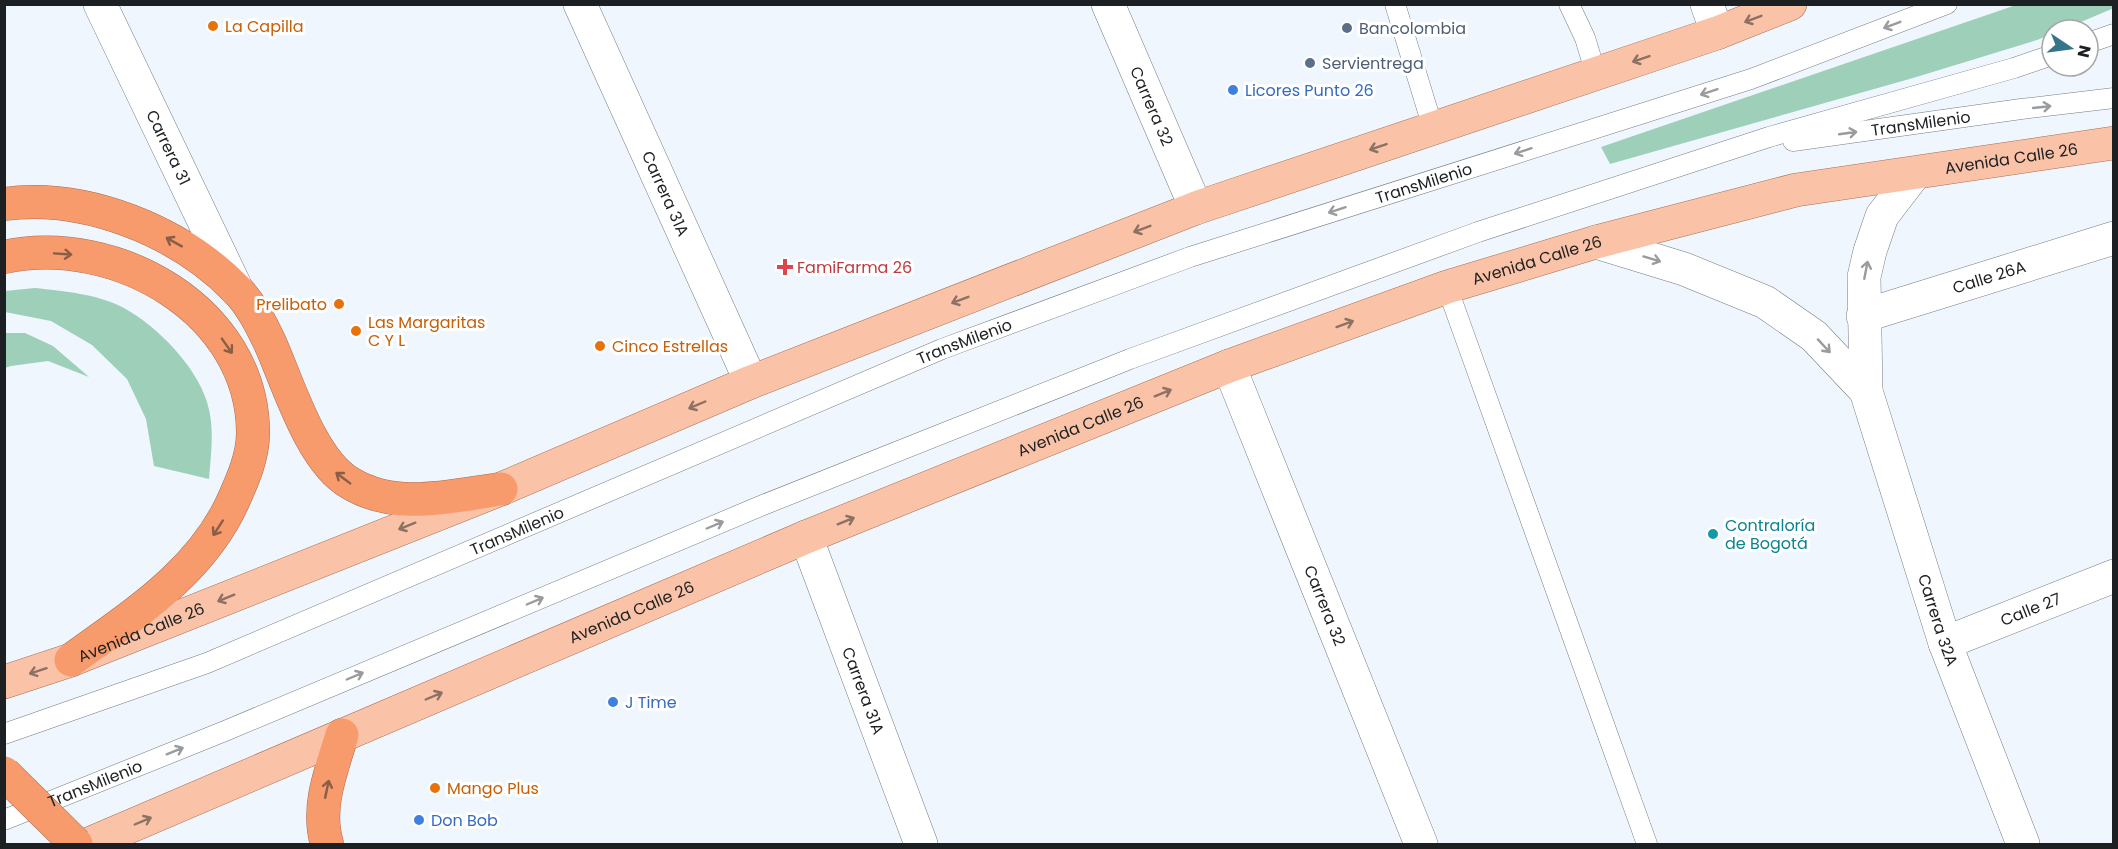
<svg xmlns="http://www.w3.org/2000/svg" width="2118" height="849" font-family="Poppins,sans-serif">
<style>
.green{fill:#9ecfb8}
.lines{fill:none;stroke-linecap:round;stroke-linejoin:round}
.lane-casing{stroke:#767d83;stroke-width:21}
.street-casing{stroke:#767d83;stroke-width:34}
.primary-casing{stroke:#ab6f52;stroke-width:34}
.highway-casing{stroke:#ab6f52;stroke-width:34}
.lane{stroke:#fff;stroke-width:20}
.street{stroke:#fff;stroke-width:33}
.primary{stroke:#fac2a7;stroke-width:33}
.highway{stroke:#f79a6c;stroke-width:33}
.highway-bridge-casing{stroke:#ab6f52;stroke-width:34;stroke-linecap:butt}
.highway-bridge{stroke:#f79a6c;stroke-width:33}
.oneway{stroke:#8c7164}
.oneway2{stroke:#999b9c}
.oneway3{stroke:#8a5d47}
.food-dot{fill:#e8710a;stroke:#fff;stroke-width:2}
.service-dot{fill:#5c6f8a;stroke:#fff;stroke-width:2}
.shop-dot{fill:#3f7fe0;stroke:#fff;stroke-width:2}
.health-dot{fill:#e0444e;stroke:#fff;stroke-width:2}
.culture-dot{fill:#0f9aa8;stroke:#fff;stroke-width:2}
.labels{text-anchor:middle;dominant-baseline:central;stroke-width:6;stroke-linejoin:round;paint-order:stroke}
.food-label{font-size:16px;fill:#c56008;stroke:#fff;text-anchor:start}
.service-label{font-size:16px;fill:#4e5e75;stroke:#fff;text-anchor:start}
.shop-label{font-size:16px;fill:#366cbe;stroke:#fff;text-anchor:start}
.street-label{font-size:16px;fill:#1d2022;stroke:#fff}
.health-label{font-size:16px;fill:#be3a42;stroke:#fff;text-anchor:start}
.culture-label{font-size:16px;fill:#0d838f;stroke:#fff;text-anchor:start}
</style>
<rect width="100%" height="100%" fill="#eff6fe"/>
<!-- green -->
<g class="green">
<polygon points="2019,4 2113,4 2114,8 2062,30 2052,30 2052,34 2037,40 1913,78 1610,164 1601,147"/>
<path d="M 35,288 C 63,291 98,294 124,308 C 157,326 196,366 207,402 C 215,427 211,454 209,479 L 154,466 L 146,419 L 127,379 L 92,345 L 51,321 L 5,312 L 5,291 Z"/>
<polygon points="5,333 25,333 53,346 89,377 48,361 11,366 5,368"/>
</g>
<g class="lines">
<defs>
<g id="lane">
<polyline points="1395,4 1433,128"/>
<polyline points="1569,4 1585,38 1596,74"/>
<polyline points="2088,43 2114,34"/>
<path id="s1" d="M 1793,141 L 2021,109 L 2114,98"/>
<polyline points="1447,287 1647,844"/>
<path id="s2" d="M 4,734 L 207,663 L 942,349 L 1190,257 L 1751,79 L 1947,4"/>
<path id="s3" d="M 4,820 L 225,731 L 763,505 L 1130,359 L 1478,232 L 1769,137 L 2014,68 L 2052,55"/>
</g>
<g id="street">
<path id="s4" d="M 100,4 L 237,290"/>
<path id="s5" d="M 580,4 L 751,382"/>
<path id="s6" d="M 1108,4 L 1196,208"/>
<polyline points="1707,4 1717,33"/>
<path id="s7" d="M 1915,173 L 1882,216 L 1870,251 L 1864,277 L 1866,391 L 1945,643 L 2023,844"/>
<polyline points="1596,242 1684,269 1765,302 1814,336 1866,391"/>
<path id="s8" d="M 1863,316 L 2114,238"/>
<path id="s9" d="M 1229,366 L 1421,844"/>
<path id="s10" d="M 806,537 L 921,844"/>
<path id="s11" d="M 1945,643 L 2114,576"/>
</g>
<g id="primary">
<path id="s12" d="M 4,682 L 71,660 L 501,489 L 751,382 L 1196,208 L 1717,33 L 1790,4"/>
<path id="s13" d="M 89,844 L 806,537 L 1229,366 L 1447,287 L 1596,242 L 1796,190 L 2114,143"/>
</g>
<g id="highway">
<path d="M 4,204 C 86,193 179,231 236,289 C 251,304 261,324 270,343 C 288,383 311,461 350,483 C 396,511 450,496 501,489"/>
<path d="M 4,257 C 116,233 253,311 253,433 C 253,456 243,479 234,499 C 202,572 133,615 71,660"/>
<path d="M 327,844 C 316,808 331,771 342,735"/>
</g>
</defs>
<!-- lane casing -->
<use href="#lane" class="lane-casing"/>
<!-- street casing -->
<use href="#street" class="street-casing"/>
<!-- primary casing -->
<use href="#primary" class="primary-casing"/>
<!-- highway casing -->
<use href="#highway" class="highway-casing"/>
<!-- lane -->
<use href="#lane" class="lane"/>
<!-- street -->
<use href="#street" class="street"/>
<!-- primary -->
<use href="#primary" class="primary"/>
<!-- highway -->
<use href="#highway" class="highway"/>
<defs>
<polyline id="highway-bridge" points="4,773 76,844"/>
</defs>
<!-- highway-bridge casing -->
<use href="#highway-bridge" class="highway-bridge-casing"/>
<!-- highway-bridge -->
<use href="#highway-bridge" class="highway-bridge"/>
</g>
<!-- one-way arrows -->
<defs><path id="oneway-shaft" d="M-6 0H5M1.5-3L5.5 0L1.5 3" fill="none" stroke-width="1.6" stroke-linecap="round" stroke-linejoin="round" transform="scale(1.5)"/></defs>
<g class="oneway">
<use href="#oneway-shaft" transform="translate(1753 19) rotate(159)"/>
<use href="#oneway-shaft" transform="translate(1641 59) rotate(161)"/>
<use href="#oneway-shaft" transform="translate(1378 147) rotate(161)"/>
<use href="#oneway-shaft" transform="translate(1142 229) rotate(159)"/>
<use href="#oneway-shaft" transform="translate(960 300) rotate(159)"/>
<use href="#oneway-shaft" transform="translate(1345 324) rotate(-20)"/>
<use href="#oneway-shaft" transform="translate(1163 393) rotate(-22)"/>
<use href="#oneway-shaft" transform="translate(697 405) rotate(157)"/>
<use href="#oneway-shaft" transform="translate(846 521) rotate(-22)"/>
<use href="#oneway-shaft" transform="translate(407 526) rotate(158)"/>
<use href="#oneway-shaft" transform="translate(226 598) rotate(158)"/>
<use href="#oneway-shaft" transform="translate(38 671) rotate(162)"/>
<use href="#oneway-shaft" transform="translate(434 696) rotate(-23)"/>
<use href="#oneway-shaft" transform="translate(143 821) rotate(-23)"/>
</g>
<g class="oneway2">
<use href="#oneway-shaft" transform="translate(1892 25) rotate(159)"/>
<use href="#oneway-shaft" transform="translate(1709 92) rotate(162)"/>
<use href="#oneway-shaft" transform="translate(2042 107) rotate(-6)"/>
<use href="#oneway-shaft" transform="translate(1848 133) rotate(-8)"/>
<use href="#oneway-shaft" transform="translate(1523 151) rotate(162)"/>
<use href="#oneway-shaft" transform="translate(1337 210) rotate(162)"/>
<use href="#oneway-shaft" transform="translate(1652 259) rotate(17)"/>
<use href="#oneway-shaft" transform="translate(1866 270) rotate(-79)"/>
<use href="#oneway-shaft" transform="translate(1824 346) rotate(47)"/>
<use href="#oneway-shaft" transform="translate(715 525) rotate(-23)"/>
<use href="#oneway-shaft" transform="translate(535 601) rotate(-23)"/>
<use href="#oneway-shaft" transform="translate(355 676) rotate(-23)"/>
<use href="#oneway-shaft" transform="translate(175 751) rotate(-22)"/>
</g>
<g class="oneway3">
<use href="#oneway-shaft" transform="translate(174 242) rotate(-151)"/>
<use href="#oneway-shaft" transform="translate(63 254) rotate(4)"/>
<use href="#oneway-shaft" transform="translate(227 346) rotate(55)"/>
<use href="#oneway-shaft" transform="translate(343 478) rotate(-143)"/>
<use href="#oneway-shaft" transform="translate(218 528) rotate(123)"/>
<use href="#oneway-shaft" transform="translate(327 789) rotate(-78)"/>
</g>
<!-- markers -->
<g class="food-dot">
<circle cx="213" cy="26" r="6"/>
<circle cx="339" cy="304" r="6"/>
<circle cx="356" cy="331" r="6"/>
<circle cx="600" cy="346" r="6"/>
<circle cx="435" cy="788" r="6"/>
</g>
<g class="service-dot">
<circle cx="1347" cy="28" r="6"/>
<circle cx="1310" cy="63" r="6"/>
</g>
<g class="shop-dot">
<circle cx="1233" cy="90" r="6"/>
<circle cx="613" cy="702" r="6"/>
<circle cx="419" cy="820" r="6"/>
</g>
<path class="health-dot" d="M782 258h6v6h6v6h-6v6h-6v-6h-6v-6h6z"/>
<circle class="culture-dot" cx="1713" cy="534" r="6"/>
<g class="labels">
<!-- food labels -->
<g class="food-label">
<text x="225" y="26">La Capilla</text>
<text x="327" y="304" text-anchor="end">Prelibato</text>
<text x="368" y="322">Las Margaritas<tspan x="368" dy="18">C Y L</tspan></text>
<text x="612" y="346">Cinco Estrellas</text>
<text x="447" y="788">Mango Plus</text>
</g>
<!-- service labels -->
<g class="service-label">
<text x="1359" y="28">Bancolombia</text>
<text x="1322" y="63">Servientrega</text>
</g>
<!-- shop labels -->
<g class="shop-label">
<text x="1245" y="90">Licores Punto 26</text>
<text x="625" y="702">J Time</text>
<text x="431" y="820">Don Bob</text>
</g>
<!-- street labels -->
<g class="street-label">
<text stroke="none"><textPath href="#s6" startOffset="111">Carrera 32</textPath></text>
<text stroke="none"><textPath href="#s1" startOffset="129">TransMilenio</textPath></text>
<text stroke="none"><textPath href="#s4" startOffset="159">Carrera 31</textPath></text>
<text stroke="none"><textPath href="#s13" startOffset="2048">Avenida Calle 26</textPath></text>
<text stroke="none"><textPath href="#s2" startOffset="1524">TransMilenio</textPath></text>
<text stroke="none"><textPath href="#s5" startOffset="208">Carrera 31A</textPath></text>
<text stroke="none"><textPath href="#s13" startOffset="1562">Avenida Calle 26</textPath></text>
<text stroke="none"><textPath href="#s8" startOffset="132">Calle 26A</textPath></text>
<text stroke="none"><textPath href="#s2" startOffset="1038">TransMilenio</textPath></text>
<text stroke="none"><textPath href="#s13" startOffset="1076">Avenida Calle 26</textPath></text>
<text stroke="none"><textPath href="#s2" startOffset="552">TransMilenio</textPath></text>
<text stroke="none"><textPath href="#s9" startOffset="258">Carrera 32</textPath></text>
<text stroke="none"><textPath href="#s11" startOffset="92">Calle 27</textPath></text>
<text stroke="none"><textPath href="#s13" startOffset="590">Avenida Calle 26</textPath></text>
<text stroke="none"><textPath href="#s7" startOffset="472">Carrera 32A</textPath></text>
<text stroke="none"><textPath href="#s12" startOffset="146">Avenida Calle 26</textPath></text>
<text stroke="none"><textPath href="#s10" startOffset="164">Carrera 31A</textPath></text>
<text stroke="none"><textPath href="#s3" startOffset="98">TransMilenio</textPath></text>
</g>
<!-- health labels -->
<g class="health-label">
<text x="797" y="267">FamiFarma 26</text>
</g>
<!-- culture labels -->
<g class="culture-label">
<text x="1725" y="525">Contraloría<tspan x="1725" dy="18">de Bogotá</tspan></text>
</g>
</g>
<!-- border -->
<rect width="2118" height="849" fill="none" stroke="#1d2022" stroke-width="12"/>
<!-- north arrow -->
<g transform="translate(2070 48) rotate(103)"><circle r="28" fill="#ffffff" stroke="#a5a6a7" stroke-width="1.5"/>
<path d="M0-4.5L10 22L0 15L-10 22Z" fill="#367489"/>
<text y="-9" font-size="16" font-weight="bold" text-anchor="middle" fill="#1d2022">N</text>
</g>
</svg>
